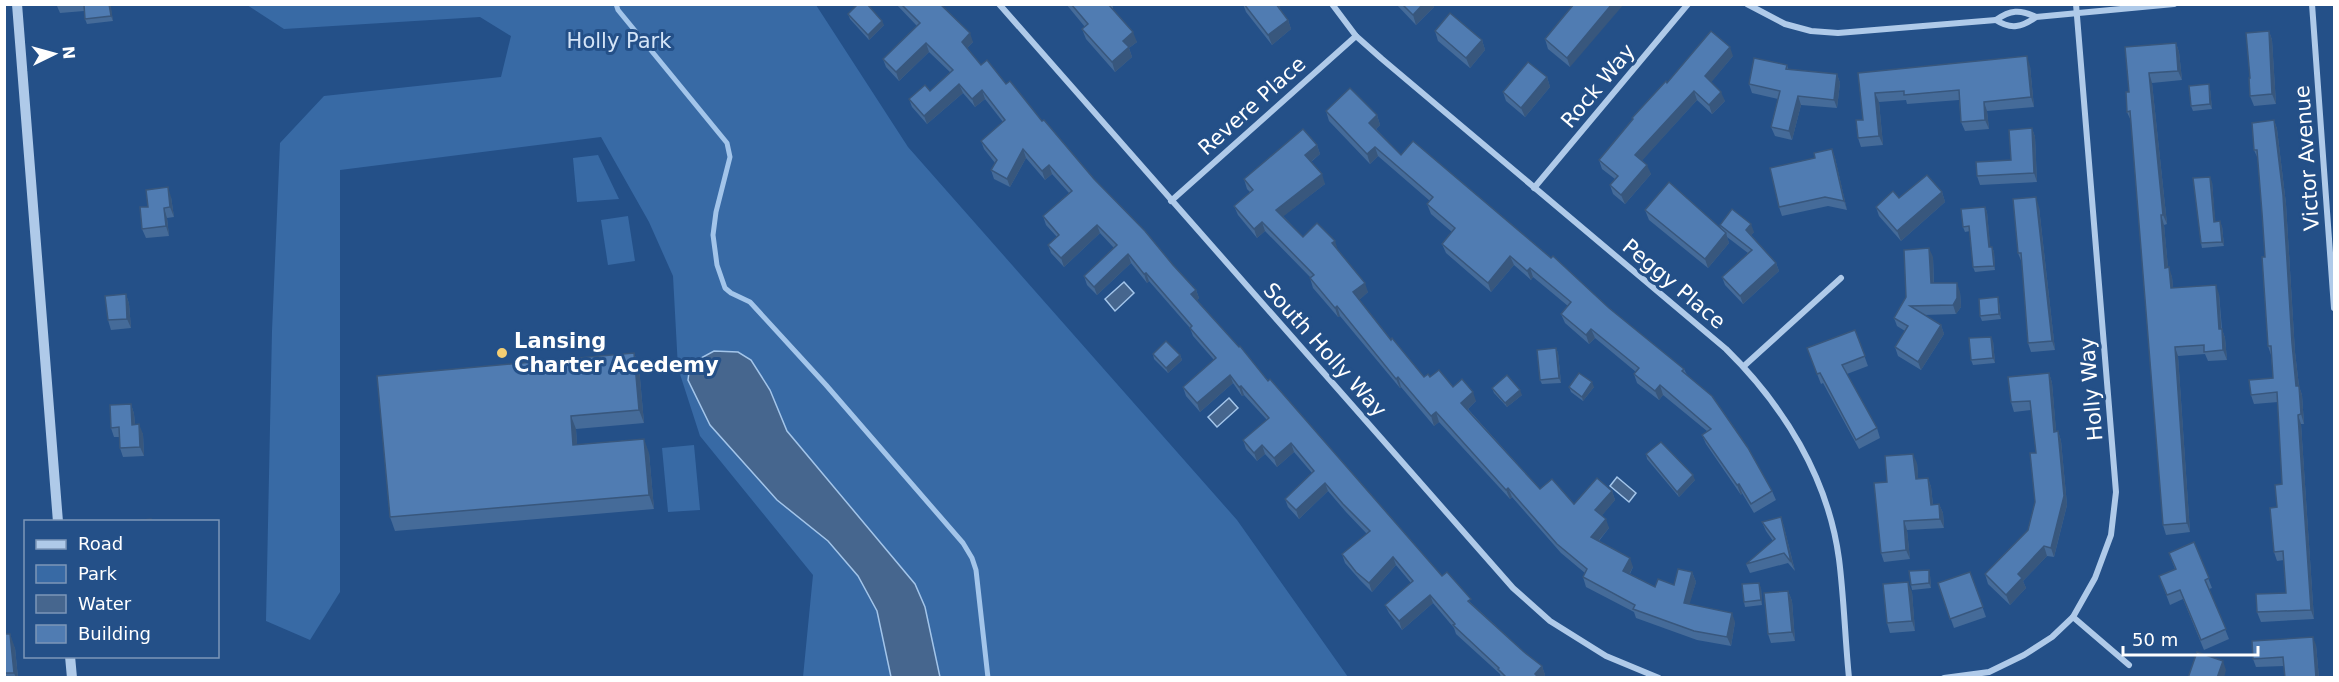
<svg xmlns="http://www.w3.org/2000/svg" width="2339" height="682" font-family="'DejaVu Sans',sans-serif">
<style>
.green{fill:#386aa5}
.water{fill:#46668e;stroke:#a3c5ea;stroke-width:1.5}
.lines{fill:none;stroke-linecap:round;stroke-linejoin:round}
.stream{stroke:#a3c5ea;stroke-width:5}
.minor{stroke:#afcae9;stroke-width:6}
.tertiary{stroke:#afcae9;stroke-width:10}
.wall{fill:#456b99}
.shaded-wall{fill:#38577d}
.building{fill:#507cb2;stroke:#38577d;stroke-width:1.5}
.poi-dot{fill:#f4ce73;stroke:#245088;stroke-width:2}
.labels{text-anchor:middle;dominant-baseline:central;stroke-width:6;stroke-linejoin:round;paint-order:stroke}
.park-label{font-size:21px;fill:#d4e4f7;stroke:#245088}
.street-label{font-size:21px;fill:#fff;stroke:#245088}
.poi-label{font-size:21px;font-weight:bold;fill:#fff;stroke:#245088;text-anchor:start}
</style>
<rect width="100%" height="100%" fill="#245088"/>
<!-- green -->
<g class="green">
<polygon points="247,5 816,5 908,147 1237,520 1348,677 803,677 813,575 700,436 678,368 673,276 649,222 601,137 340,170 340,592 310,640 266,621 272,331 280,143 324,96 501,77 511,36 480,17 284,29"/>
<polygon points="598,155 619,199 577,202 573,158"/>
<polygon points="628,216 635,261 608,265 601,220"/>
<polygon points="694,445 700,510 668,512 662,448"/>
</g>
<!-- water -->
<g class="water">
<polygon points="1124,282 1134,293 1115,311 1105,299"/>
<polygon points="714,351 738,352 751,360 770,390 787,431 915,584 925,607 940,677 891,677 877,611 858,576 828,541 777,500 710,425 688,380 690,364"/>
<polygon points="1229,398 1238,408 1217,427 1208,417"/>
<polygon points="1617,477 1636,493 1629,502 1610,486"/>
</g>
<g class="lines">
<!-- stream -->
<polyline class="stream" points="616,4 618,10 727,143 730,157 716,212 713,235 717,265 725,288 731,293 750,302 826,385 963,543 972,558 976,570 988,678"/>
<!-- minor -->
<g class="minor">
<polyline points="999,4 1513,588 1550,621 1606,656 1659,678"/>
<path d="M 1332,4 L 1356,36 L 1382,59 L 1726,349 C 1783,405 1828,477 1839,559 C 1844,598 1845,638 1849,678"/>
<polyline points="1747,4 1785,24 1811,31 1838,33 1996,20"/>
<polyline points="2312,4 2334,308"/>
<path d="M 2036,17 C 2022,27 2011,30 1996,20 C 2010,10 2020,9 2036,17 L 2174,4"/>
<polyline points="1534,188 1688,4"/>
<polyline points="1171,201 1356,36"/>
<polyline points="1744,366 1841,278"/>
<polyline points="2073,617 2129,665"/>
<polyline points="1944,678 1989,672 2024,655 2052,637 2073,617 2095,578 2111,535 2116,492 2076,4"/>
</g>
<!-- tertiary -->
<g class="tertiary">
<polyline points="17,4 58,522"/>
<polyline points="70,656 72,678"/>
</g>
</g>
<!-- wall -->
<g class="wall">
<polygon points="53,4 110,4 113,21 87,24 85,19 84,11 60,13 57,6 53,6"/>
<polygon points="896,4 940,4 973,42 967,48 981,65 1006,84 1042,121 1094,179 1173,265 1196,290 1199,298 1197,300 1442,576 1524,652 1542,666 1545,675 1542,678 1501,678 1500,674 1456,634 1454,628 1433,603 1402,630 1389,613 1385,605 1411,583 1396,565 1372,592 1360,580 1345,563 1342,554 1367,534 1346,512 1328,491 1299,519 1288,507 1285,499 1312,473 1294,452 1277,467 1265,454 1257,461 1246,449 1243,440 1267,420 1244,395 1242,396 1233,383 1200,412 1186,396 1183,387 1214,360 1193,336 1190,328 1149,281 1147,283 1131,263 1097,295 1087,285 1084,276 1114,248 1100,233 1064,267 1051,253 1048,245 1057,237 1046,225 1043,216 1069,193 1052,174 1045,180 1026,158 1010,187 994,179 991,170 995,163 984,149 981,141 1003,122 985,99 975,107 963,93 927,124 912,107 909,99 930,91 951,73 929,52 899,81 886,67 883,59 917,26"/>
<polygon points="1066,4 1112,4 1113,8 1112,9 1137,42 1129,48 1132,57 1115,72 1086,39 1082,29 1085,27"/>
<polygon points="1243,4 1279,4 1280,10 1288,20 1291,29 1272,45 1246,12"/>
<polygon points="1396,4 1433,4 1434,7 1416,25"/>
<polygon points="1574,4 1570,67 1548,49 1545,39"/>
<polygon points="848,14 884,25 869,40 850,19"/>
<polygon points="1435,31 1482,40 1485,50 1470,68 1438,41"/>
<polygon points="2269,31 2272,40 2276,104 2254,106 2250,96 2250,78"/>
<polygon points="2176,43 2179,52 2182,80 2152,83 2167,224 2164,225 2168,268 2172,277 2173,288 2219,294 2222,329 2225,338 2227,360 2208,361 2205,354 2178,356 2190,532 2166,535 2163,525 2131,121 2127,112 2129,92"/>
<polygon points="1733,56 1711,82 1725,101 1712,114 1697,100 1642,160 1651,174 1625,204 1613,194 1610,185 1615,179 1602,169 1599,160 1633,120 1632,118 1667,83"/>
<polygon points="1787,65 1788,69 1837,74 1840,83 1837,108 1801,105 1792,140 1775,136 1771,127 1778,99 1752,93 1749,84"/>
<polygon points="2030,66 2034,107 1987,111 1989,129 1965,131 1961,122 1959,100 1907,104 1906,100 1879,102 1883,145 1861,147 1858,138 1863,120 1858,73"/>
<polygon points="1547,77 1550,87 1525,117 1506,101 1503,92"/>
<polygon points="2210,89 2212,109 2193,111 2191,106"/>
<polygon points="1326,111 1377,115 1380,125 1376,129 1401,155 1609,308 1684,369 1686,373 1772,491 1776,500 1754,513 1742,493 1741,495 1706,444 1702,435 1707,431 1663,395 1659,400 1637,383 1634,374 1636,372 1595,338 1589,344 1565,323 1561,314 1568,306 1533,277 1531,280 1514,265 1491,292 1446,253 1442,244 1452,232 1431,214 1427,204 1430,201 1378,156 1370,164 1329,121"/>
<polygon points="2274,120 2277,129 2286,204 2295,352 2299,386 2302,395 2304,424 2301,424 2314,619 2261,622 2257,612 2286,593 2284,560 2277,561 2274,552 2277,507 2282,484 2278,402 2254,404 2251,395 2273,378 2271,355 2268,346 2265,257 2262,213 2258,159 2254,150"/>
<polygon points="2032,128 2035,137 2037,182 1980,185 1977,176 2011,160"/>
<polygon points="1317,145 1320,154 1311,162 1325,184 1283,216 1303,237 1338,250 1368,292 1359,300 1391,340 1424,377 1430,377 1453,387 1476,401 1468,409 1540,489 1574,504 1612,491 1615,500 1602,515 1609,528 1599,541 1633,567 1630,574 1655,587 1674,585 1692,572 1696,582 1689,604 1735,622 1731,646 1697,640 1636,618 1634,612 1586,587 1583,577 1585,573 1561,553 1512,497 1510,499 1439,422 1434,426 1401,387 1400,388 1340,316 1338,317 1313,288 1310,278 1311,278 1265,231 1257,238 1238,215 1234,206 1250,192 1247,189 1244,179"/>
<polygon points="1832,149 1835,158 1847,210 1828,206 1782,216 1779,207 1815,158"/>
<polygon points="2212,182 2215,222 2222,226 2224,246 2202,248 2201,243"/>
<polygon points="1942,192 1945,202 1901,241 1879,216 1876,207 1899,198"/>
<polygon points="171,197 174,217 167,218 169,236 146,238 142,229 148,207"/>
<polygon points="1985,207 1987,212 1990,247 1992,247 1994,252 1995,270 1975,272 1973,267 1970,231 1965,232 1963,227"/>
<polygon points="2039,207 2055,350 2031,352 2028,343 2022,263 2018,253"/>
<polygon points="1645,210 1721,229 1720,225 1754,232 1751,235 1776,263 1779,271 1743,304 1725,285 1722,277 1748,253 1727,237 1729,243 1708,268 1649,220"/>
<polygon points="1933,257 1934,283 1960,292 1961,307 1956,314 1924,315 1941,325 1944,334 1921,370 1898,356 1895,347 1905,331 1897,326 1894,318"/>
<polygon points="126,294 129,304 131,328 111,330 108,320"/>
<polygon points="1999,302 2001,319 1982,321 1980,316"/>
<polygon points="1855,330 1868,366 1847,374 1877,428 1880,438 1859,449 1823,383 1821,384 1807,348"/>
<polygon points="1993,341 1995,363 1973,365 1971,360"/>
<polygon points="1556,348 1558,353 1561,383 1542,384 1540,380"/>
<polygon points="634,353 639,367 644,423 576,429 577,444 649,453 654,509 395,531 390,517"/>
<polygon points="1153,354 1180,355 1182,360 1168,373 1154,359"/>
<polygon points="2049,373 2052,383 2056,431 2058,431 2061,441 2067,505 2054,557 2047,556 2023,581 2026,588 2010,605 1988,584 1985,574 2028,530 2035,502 2036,453 2031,410 2014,412 2011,402"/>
<polygon points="1569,387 1594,387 1583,401 1571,392"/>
<polygon points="1492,388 1522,395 1507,407 1494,393"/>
<polygon points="131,404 134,414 135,425 143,434 144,456 123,457 120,448 119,437 114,437 111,428"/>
<polygon points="1646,454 1695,480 1679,497 1647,459"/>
<polygon points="1917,463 1918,479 1928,478 1931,487 1933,505 1939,504 1943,513 1944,528 1907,530 1910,559 1884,562 1881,553 1887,482"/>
<polygon points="1781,517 1784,527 1795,571 1788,563 1750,573 1746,564 1773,541 1766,531 1762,522"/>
<polygon points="2194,542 2212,588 2209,589 2229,639 2204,650 2183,599 2170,605 2159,576 2175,569 2169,553"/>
<polygon points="1970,572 1986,617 1954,628 1938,583"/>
<polygon points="1930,575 1931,588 1912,590 1911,585"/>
<polygon points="1761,588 1762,605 1745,607 1744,602"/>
<polygon points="1788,591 1792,601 1795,641 1771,643 1768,634"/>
<polygon points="1912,592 1915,631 1890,633 1887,623"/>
<polygon points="4,634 15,648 18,678 4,678"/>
<polygon points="2316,645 2319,678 2285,678 2284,666 2256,667 2253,659"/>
</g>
<!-- shaded-wall -->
<g class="shaded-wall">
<polygon points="109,4 111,7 113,21 111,16"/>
<polygon points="1423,4 1433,4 1434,7 1416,25 1413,15"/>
<polygon points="1612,4 1624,4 1570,67 1567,58"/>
<polygon points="1288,20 1291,29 1272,45 1268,35"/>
<polygon points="882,21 884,25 869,40 868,35"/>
<polygon points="2269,31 2272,40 2276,104 2272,94"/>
<polygon points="1133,32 1137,42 1129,48 1132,57 1115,72 1112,62 1123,41"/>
<polygon points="970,33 973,42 965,50 962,42"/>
<polygon points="1482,40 1485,50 1470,68 1466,58"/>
<polygon points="926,43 929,52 899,81 896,72"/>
<polygon points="2176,43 2179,52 2182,80 2178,71"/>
<polygon points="1730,47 1733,56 1708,86 1705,76"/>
<polygon points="2027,56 2030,66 2034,107 2031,97"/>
<polygon points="2149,73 2152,83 2167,224 2163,215"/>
<polygon points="1837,74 1840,83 1837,108 1834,100"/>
<polygon points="1547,77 1550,87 1525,117 1521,108"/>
<polygon points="959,84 963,93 927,124 924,116"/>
<polygon points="2209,84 2210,89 2212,109 2210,104"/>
<polygon points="982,90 985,99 975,107 972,99"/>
<polygon points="1694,91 1697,100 1639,164 1635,155"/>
<polygon points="1721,92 1725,101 1712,114 1709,105"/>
<polygon points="1875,93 1879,102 1883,145 1879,136"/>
<polygon points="1798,96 1801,105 1792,140 1789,131"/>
<polygon points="1984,102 1987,111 1989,129 1985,120"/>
<polygon points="1377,115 1380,125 1373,132 1369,123"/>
<polygon points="2274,120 2277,129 2286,204 2295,352 2299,386 2302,395 2304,424 2301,414 2296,386"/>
<polygon points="2032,128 2035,137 2037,182 2034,173"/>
<polygon points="1317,145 1320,154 1308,164 1305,155"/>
<polygon points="1375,147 1378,156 1370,164 1367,154"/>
<polygon points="1023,149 1026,158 1010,187 1007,179"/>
<polygon points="1832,149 1835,158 1847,210 1844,201"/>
<polygon points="1049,165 1052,174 1045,180 1042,171"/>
<polygon points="1647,165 1651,174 1625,204 1621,195"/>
<polygon points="1322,174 1325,184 1280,219 1276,210"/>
<polygon points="2210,177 2212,182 2216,227 2214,222"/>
<polygon points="168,187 171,197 174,217 170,207"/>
<polygon points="1942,192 1945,202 1901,241 1897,231"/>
<polygon points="2036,197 2039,207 2055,350 2052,341"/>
<polygon points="1985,207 1987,212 1991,252 1989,247"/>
<polygon points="164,208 167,218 169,236 166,226"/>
<polygon points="2161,215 2164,225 2169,277 2165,268"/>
<polygon points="2220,221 2222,226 2224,246 2222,242"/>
<polygon points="1262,222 1265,231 1257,238 1254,229"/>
<polygon points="1751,224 1754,232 1749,238 1746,230"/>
<polygon points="1097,225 1100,233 1064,267 1061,258"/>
<polygon points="1726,233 1729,243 1708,268 1705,259"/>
<polygon points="1335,241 1338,250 1332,243"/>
<polygon points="1992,247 1994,252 1995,270 1994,266"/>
<polygon points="1929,248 1933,257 1934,292 1931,283"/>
<polygon points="1128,254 1131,263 1097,295 1094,287"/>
<polygon points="1510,256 1514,265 1491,292 1488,283"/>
<polygon points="1776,263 1779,271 1743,304 1740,296"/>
<polygon points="2169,267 2172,277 2174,297 2171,288"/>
<polygon points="1530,268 1533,277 1531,280 1527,271"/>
<polygon points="1146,273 1149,281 1147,283 1144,274"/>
<polygon points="1365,283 1368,292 1357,302 1353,292"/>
<polygon points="1957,283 1960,292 1961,307 1956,314 1953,305"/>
<polygon points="2216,285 2219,294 2222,339 2219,329"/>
<polygon points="1196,290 1199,298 1195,303 1191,294"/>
<polygon points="126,294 129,304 131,328 127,319"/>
<polygon points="1998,297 1999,302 2001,319 1999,314"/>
<polygon points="1337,306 1340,316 1338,317 1335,308"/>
<polygon points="1941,325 1944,334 1921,370 1918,362"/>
<polygon points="1591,329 1595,338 1589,344 1586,335"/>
<polygon points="2222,329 2225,338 2227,360 2223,350"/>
<polygon points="1991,337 1993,341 1995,363 1993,358"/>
<polygon points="2175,347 2178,356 2190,532 2187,523"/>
<polygon points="1556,348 1558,353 1561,383 1559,378"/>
<polygon points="634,353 639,367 644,423 639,410"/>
<polygon points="1180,355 1182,360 1168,373 1166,368"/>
<polygon points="2049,373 2052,383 2057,441 2054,432"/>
<polygon points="1230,375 1233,383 1200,412 1197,403"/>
<polygon points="1398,377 1401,387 1400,388 1396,379"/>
<polygon points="1592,382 1594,387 1583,401 1582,397"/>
<polygon points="1660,385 1663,395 1659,400 1655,391"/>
<polygon points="1241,386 1244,395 1242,396 1239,387"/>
<polygon points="1520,390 1522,395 1507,407 1505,403"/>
<polygon points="1473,392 1476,401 1465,412 1461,403"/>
<polygon points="131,404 134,414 136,435 132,425"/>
<polygon points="1436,412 1439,422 1434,426 1431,416"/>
<polygon points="2298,415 2301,424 2314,619 2311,610"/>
<polygon points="571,416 576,429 578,459 573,445"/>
<polygon points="139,424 143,434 144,456 140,447"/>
<polygon points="2058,431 2061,441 2067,505 2054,557 2051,548"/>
<polygon points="644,439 649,453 654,509 649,495"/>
<polygon points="1291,443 1294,452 1277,467 1274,458"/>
<polygon points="1262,445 1265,454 1257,461 1254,453"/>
<polygon points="1913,454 1917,463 1919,488 1916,479"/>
<polygon points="1693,475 1695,480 1679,497 1677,492"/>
<polygon points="1928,478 1931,487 1934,514 1931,505"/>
<polygon points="1325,483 1328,491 1299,519 1296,510"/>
<polygon points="1739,484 1742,493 1741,495 1737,485"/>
<polygon points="1508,488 1512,497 1510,499 1506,490"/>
<polygon points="1612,491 1615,500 1599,519 1595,510"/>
<polygon points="1939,504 1943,513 1944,528 1940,519"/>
<polygon points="1781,517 1784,527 1795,571 1791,562"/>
<polygon points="1606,519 1609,528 1594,546 1591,537"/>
<polygon points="1904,521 1907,530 1910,559 1906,550"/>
<polygon points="2044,546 2047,556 2023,581 2026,588 2010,605 2006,595 2018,574"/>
<polygon points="1393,557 1396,565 1372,592 1369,583"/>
<polygon points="1630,558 1633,567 1626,580 1623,571"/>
<polygon points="1929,570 1930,575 1931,588 1929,583"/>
<polygon points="1692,572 1696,582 1687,613 1684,603"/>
<polygon points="1908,582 1912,592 1915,631 1912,621"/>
<polygon points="1759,583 1761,588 1762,605 1761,600"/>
<polygon points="1788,591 1792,601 1795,641 1792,632"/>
<polygon points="1430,595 1433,603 1402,630 1399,621"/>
<polygon points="1732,613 1735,622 1731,646 1727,637"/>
<polygon points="10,634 15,648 18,678 16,678 14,673"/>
<polygon points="2313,637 2316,645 2319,678 2316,678"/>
<polygon points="2223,661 2226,670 2224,678 2217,678"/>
<polygon points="1542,666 1545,675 1542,678 1536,678 1535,674"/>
</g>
<!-- building -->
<g class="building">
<polygon points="109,4 111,16 85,19 84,5"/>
<polygon points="858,4 867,4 882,21 868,35 848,14"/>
<polygon points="901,4 940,4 970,33 962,42 981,65 987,60 1006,84 1010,81 1042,121 1044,120 1094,179 1145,231 1173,265 1196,290 1191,294 1239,347 1240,346 1268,381 1270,379 1442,576 1447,572 1471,599 1468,601 1524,652 1542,666 1535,674 1539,678 1507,678 1498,669 1499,668 1453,625 1455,624 1430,595 1399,621 1385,605 1413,581 1393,557 1369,583 1356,572 1342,554 1370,531 1343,504 1325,483 1296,510 1285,499 1314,471 1291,443 1274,458 1262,445 1254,453 1243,440 1269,418 1241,386 1239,387 1230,375 1197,403 1183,387 1216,358 1190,328 1192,326 1146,273 1144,274 1128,254 1094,287 1084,276 1117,245 1097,225 1061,258 1048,245 1059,235 1043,216 1072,191 1049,165 1042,171 1023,149 1007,179 991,170 997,160 981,141 1005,120 982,90 972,99 959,84 924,116 909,99 925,85 930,91 953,70 926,43 896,72 883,59 920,23"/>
<polygon points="1071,4 1108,4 1133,32 1123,41 1129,47 1112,62 1082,29 1088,24"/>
<polygon points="1244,4 1276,4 1288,20 1268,35"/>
<polygon points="1402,4 1423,4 1413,15"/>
<polygon points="1574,4 1612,4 1567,58 1545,39"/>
<polygon points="1450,13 1482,40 1466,58 1435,31"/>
<polygon points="1711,31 1730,47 1705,76 1721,92 1709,105 1694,91 1635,155 1647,165 1621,195 1610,185 1618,176 1599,160 1633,119 1632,118 1666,81 1667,83"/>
<polygon points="2269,31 2272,94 2250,96 2249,78 2250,78 2246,33"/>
<polygon points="2176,43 2178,71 2149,73 2163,215 2161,215 2165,268 2169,267 2171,288 2216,285 2219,329 2222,329 2223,350 2204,352 2204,345 2175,347 2187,523 2163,525 2130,111 2127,112 2126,92 2129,92 2125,47"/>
<polygon points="2027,56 2031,97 1984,102 1985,120 1961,122 1959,90 1904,95 1904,91 1875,93 1879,136 1858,138 1856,120 1863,120 1858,73"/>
<polygon points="1754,58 1787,65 1786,69 1837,74 1834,100 1798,96 1789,131 1771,127 1780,91 1749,84"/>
<polygon points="1528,62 1547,77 1521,108 1503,92"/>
<polygon points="2209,84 2210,104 2191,106 2189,86"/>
<polygon points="1350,88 1377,115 1369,123 1401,155 1413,141 1551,258 1553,256 1609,308 1684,369 1682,371 1712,396 1748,448 1772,491 1751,504 1739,484 1737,485 1702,435 1711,429 1660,385 1655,391 1634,374 1639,368 1591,329 1586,335 1561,314 1571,302 1530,268 1527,271 1510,256 1488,283 1442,244 1455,228 1427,204 1433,197 1375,147 1367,154 1326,111"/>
<polygon points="2274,120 2283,195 2292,343 2296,386 2299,386 2301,414 2298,415 2311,610 2257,612 2256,594 2286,593 2283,551 2274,552 2270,508 2277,507 2275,485 2282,484 2277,392 2251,395 2249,380 2273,378 2271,346 2268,346 2262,257 2265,257 2262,213 2257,150 2254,150 2252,123"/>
<polygon points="2032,128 2034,173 1977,176 1976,162 2011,160 2009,130"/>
<polygon points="1303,129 1317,145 1305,155 1322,174 1276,210 1303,237 1317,223 1335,241 1332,243 1365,283 1353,292 1391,340 1392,338 1424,377 1428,374 1430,377 1439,370 1453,387 1462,379 1473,392 1461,403 1540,489 1552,479 1574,504 1597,478 1612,491 1595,510 1606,519 1591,537 1630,558 1623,571 1655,587 1658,579 1674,585 1678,569 1692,572 1684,603 1732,613 1727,637 1694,631 1633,609 1635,605 1583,577 1587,569 1557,544 1508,488 1506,490 1436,412 1431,416 1398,377 1396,379 1337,306 1335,308 1310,278 1314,275 1262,222 1254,229 1234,206 1253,190 1244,179"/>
<polygon points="1832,149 1844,201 1825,197 1779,207 1770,168 1815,158 1814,153"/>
<polygon points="1927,175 1942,192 1897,231 1876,207 1893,191 1899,198"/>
<polygon points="2210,177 2214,222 2220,221 2222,242 2201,243 2193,178"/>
<polygon points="1669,182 1726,233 1705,259 1645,210"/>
<polygon points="168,187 170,207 164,208 166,226 142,229 140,207 148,207 146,190"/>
<polygon points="2036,197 2052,341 2028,343 2021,253 2018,253 2013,199"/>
<polygon points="1985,207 1989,247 1992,247 1994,266 1973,267 1969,226 1963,227 1961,209"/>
<polygon points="1732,209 1751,224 1746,230 1776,263 1740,296 1722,277 1752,250 1720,225"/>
<polygon points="1929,248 1931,283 1957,283 1957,298 1953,305 1910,306 1941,325 1918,362 1895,347 1908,326 1894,318 1906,297 1904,250"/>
<polygon points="126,294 127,319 108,320 105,296"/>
<polygon points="1998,297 1999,314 1980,316 1979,299"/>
<polygon points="1855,330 1865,356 1842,365 1877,428 1856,440 1820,373 1817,374 1807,348"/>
<polygon points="1991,337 1993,358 1971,360 1969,338"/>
<polygon points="1166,341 1180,355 1166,368 1153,354"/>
<polygon points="1556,348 1559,378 1540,380 1537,350"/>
<polygon points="634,353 639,410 571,416 573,445 644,439 649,495 390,517 377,376"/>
<polygon points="1579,373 1592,382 1582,397 1569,387"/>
<polygon points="2049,373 2054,432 2058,431 2064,496 2051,548 2044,546 2018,574 2022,578 2006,595 1985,574 2028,530 2035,502 2030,453 2036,453 2030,401 2011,402 2008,377"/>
<polygon points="1507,375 1520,390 1505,403 1492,388"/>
<polygon points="131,404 132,425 139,424 140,447 120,448 119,427 111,428 110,405"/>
<polygon points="1661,442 1693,475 1677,492 1646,454"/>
<polygon points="1913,454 1916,479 1928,478 1931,505 1939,504 1940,519 1904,521 1906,550 1881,553 1874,483 1887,482 1885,456"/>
<polygon points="1781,517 1791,562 1784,553 1746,564 1775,539 1762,522"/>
<polygon points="151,519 151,522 125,522"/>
<polygon points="2194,542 2209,578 2205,580 2226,629 2201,640 2180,590 2167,595 2159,576 2176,569 2169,553"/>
<polygon points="1929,570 1929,583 1911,585 1909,571"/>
<polygon points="1970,572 1983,607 1950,619 1938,583"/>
<polygon points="1908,582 1912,621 1887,623 1883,584"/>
<polygon points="1759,583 1761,600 1744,602 1742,584"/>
<polygon points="1788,591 1792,632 1768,634 1764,593"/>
<polygon points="4,634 10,634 14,673 4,673"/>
<polygon points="2313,637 2316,678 2285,678 2283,657 2253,659 2252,641"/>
<polygon points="2197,652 2223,661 2217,678 2188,678"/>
</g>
<!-- markers -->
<circle class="poi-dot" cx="502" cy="353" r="6"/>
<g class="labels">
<!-- park labels -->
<g class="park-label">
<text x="619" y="41">Holly Park</text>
</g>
<!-- street labels -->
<g class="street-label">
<text transform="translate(1598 86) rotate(-50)">Rock Way</text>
<text transform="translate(1252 106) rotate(-42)">Revere Place</text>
<text transform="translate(2307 158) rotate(-94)">Victor Avenue</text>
<text transform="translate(1674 284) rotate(40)">Peggy Place</text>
<text transform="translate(1325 350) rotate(48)">South Holly Way</text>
<text transform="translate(2091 389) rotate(-95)">Holly Way</text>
</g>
<!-- poi labels -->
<g class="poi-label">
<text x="514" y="341">Lansing<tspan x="514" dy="24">Charter Acedemy</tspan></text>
</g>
</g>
<!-- border -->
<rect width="2339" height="682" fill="none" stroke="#ffffff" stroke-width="12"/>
<!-- legend -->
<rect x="24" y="520" width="195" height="138" fill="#245088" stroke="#7c96b8" stroke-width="1.5"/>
<rect x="36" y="540" width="30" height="9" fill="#afcae9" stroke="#7c96b8" stroke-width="1.5"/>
<text x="78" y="550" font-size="18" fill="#ffffff">Road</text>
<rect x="36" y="565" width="30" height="18" fill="#386aa5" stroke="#7c96b8" stroke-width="1.5"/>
<text x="78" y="580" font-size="18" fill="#ffffff">Park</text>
<rect x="36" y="595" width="30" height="18" fill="#46668e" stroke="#7c96b8" stroke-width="1.5"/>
<text x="78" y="610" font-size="18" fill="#ffffff">Water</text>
<rect x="36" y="625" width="30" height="18" fill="#507cb2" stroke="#7c96b8" stroke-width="1.5"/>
<text x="78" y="640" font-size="18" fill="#ffffff">Building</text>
<!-- north arrow -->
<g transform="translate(54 54) rotate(85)" stroke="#245088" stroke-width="4.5" paint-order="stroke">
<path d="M0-4.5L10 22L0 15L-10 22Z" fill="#ffffff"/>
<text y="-9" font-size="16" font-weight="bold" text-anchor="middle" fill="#ffffff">N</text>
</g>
<!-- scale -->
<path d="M2123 646v9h135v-9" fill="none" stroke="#ffffff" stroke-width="3"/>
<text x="2132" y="646" font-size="18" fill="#ffffff" stroke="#245088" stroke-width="4.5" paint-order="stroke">50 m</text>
</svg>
